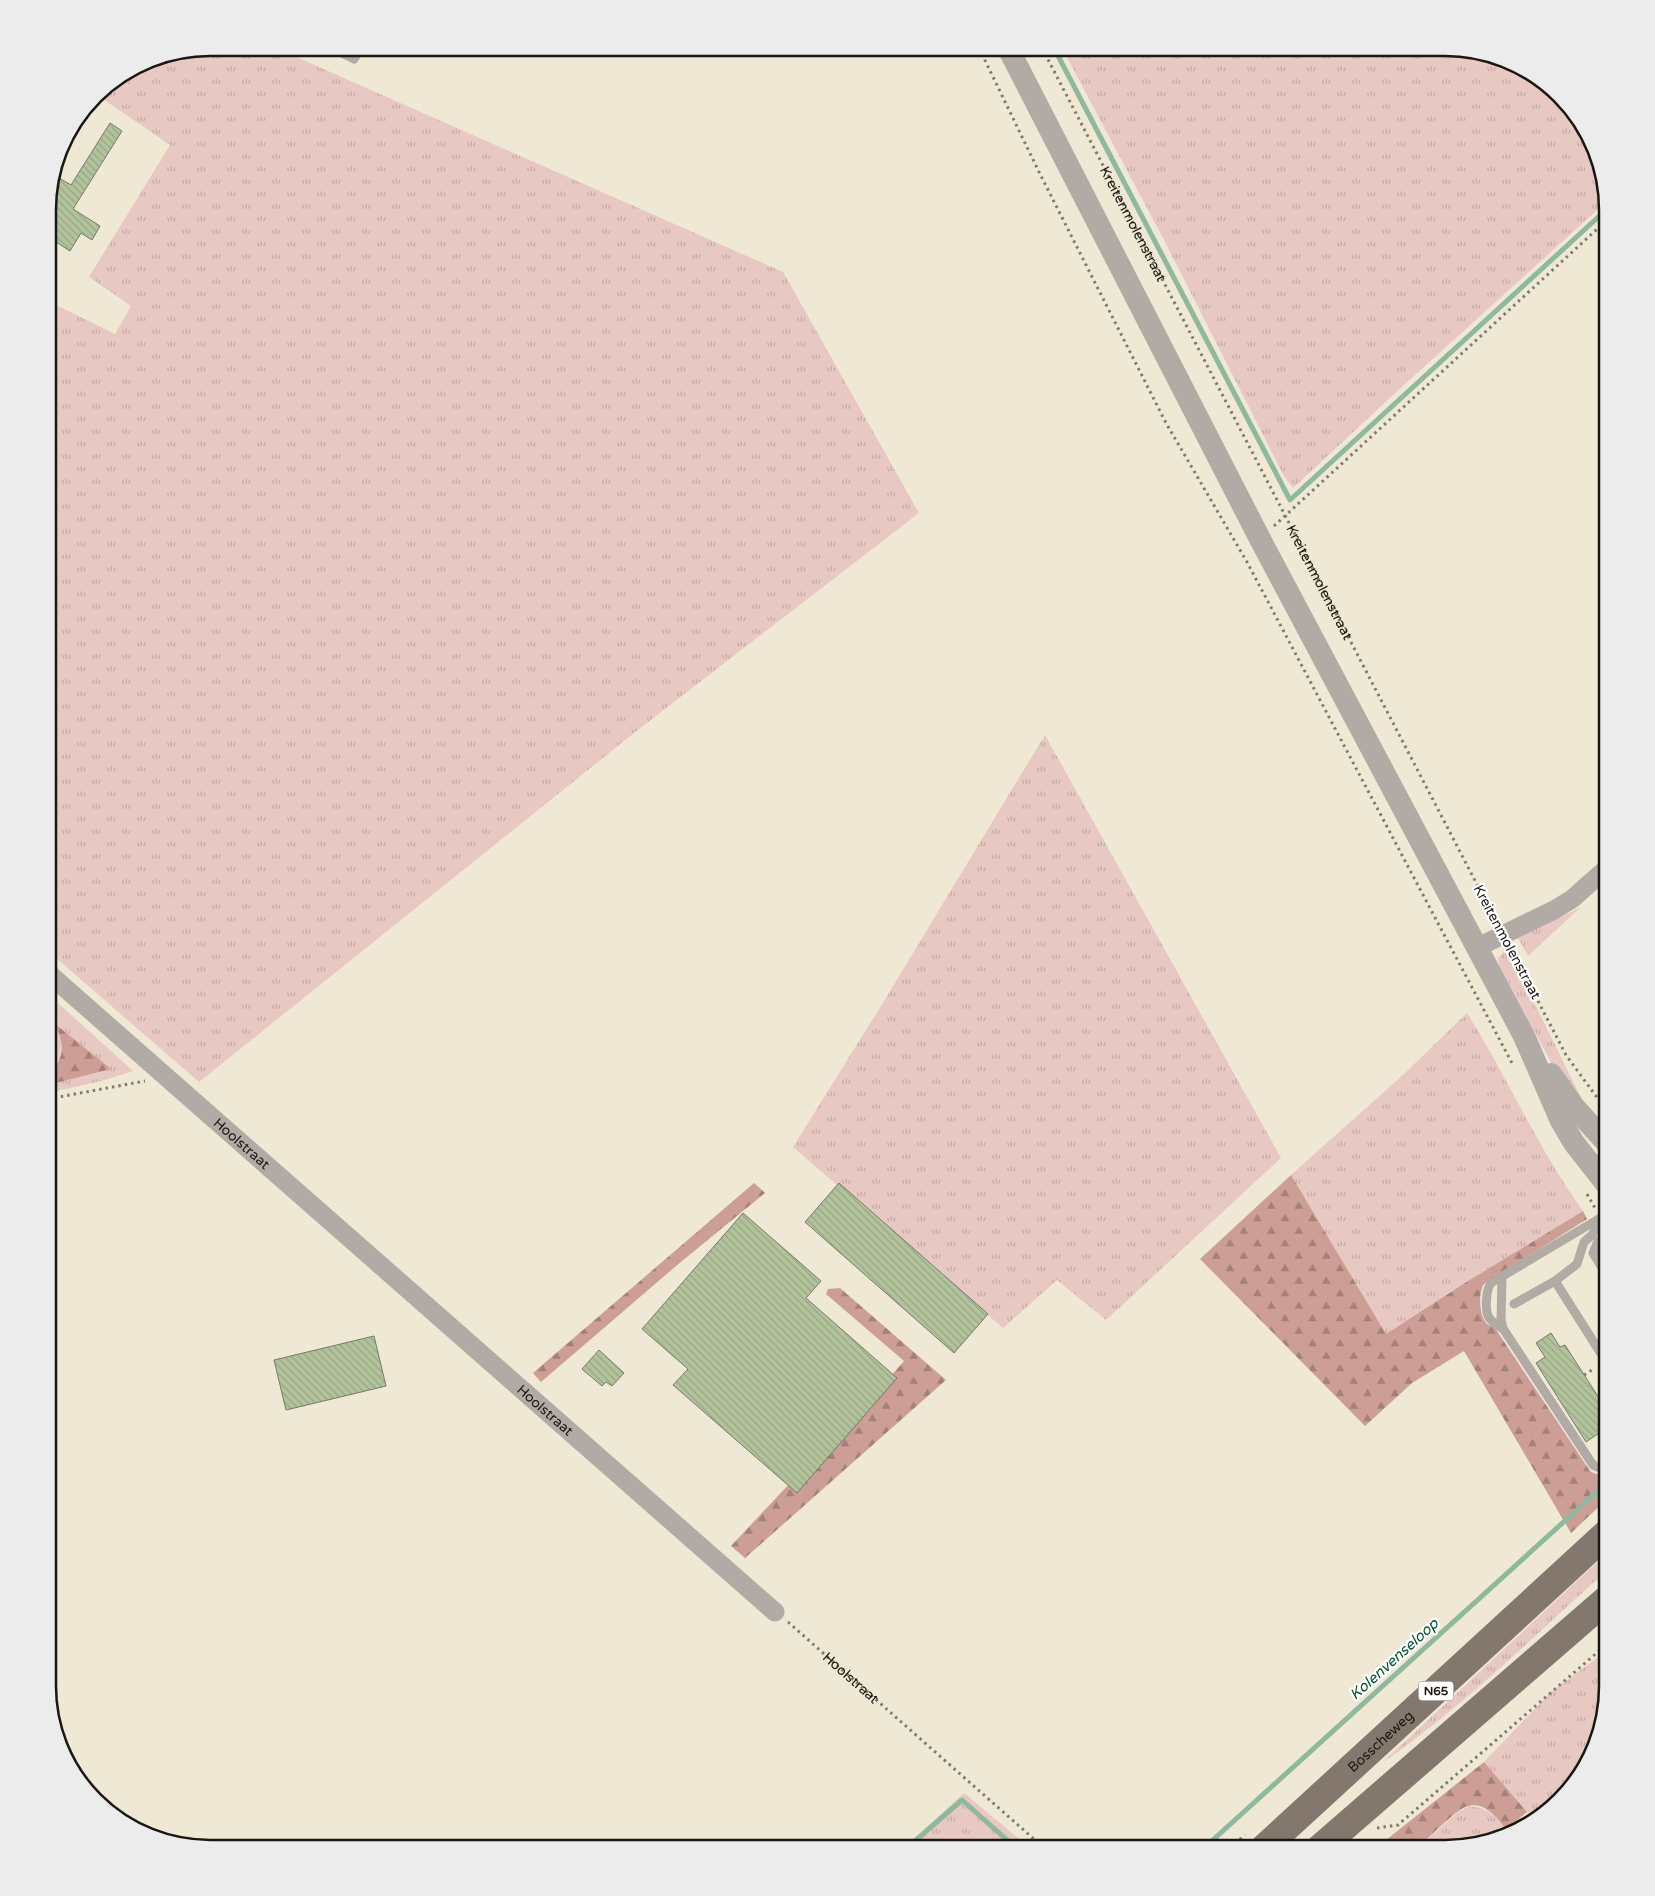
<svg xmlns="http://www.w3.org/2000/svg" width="1655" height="1896" font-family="'Varela Round',sans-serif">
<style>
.grass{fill:url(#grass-tufts)}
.forest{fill:url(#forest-firs)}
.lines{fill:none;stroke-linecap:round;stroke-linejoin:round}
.stream{stroke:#90b89f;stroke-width:5}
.building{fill:url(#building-back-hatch);stroke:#747b6b}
.path{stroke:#7f7b6e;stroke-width:3;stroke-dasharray:2.5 4;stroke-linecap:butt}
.service{stroke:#b2aba5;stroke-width:9}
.minor{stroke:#b2aba5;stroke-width:19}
.tertiary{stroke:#b2aba5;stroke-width:22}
.primary{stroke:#84776d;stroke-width:28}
.labels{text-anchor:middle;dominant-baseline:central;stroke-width:4.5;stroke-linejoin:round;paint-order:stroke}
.shield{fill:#fff;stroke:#5e5d58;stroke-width:1}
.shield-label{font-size:12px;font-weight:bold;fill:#191710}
.street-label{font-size:14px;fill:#191710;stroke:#fff}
.water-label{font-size:15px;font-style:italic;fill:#05502f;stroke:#fff}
.rim{fill:none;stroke:#191710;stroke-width:2.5}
</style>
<defs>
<pattern id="grass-tufts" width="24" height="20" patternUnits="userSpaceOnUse" patternTransform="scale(1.25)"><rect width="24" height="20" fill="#e8c8c3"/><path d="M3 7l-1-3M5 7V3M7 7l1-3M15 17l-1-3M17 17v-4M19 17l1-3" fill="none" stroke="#c6aba6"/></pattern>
<pattern id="forest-firs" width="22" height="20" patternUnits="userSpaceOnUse" patternTransform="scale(1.25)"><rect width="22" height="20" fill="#cc9e96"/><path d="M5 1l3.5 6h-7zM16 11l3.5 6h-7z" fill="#a58079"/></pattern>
<pattern id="building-back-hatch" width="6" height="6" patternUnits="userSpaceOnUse" patternTransform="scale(1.25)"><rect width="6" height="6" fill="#b2c29b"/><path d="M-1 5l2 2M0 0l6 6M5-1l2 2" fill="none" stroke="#98a684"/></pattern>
</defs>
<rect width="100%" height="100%" fill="#eee8d5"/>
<!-- grass -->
<g class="grass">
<polygon points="211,48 276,48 783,272 919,513 639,729 199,1082 48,951 48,301 115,334 131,306 89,277 170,145 97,95 103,88 148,60"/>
<polygon points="1062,48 1455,48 1526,69 1574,112 1599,158 1606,202 1393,395 1293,488 1284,476 1164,240"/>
<polygon points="1045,735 1281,1158 1106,1320 1057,1280 1003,1328 793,1147 881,1006"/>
<polygon points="1581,907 1528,956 1518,938"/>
<polygon points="1507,948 1589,1114 1553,1066 1499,965 1498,958"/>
<polygon points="48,994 133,1071 105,1080 48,1093 48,1085 110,1069 55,1026 62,1041 59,1059 48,1074"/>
<path d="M 1467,1013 C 1508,1078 1538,1149 1583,1211 L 1468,1281 L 1386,1334 L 1291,1175 L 1404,1074 Z"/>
<path d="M 1607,1553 L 1607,1570 C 1534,1636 1463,1707 1382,1763 Z"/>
<polygon points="1607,1647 1607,1652 1601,1655 1607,1666 1607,1686 1591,1758 1544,1815 1534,1820 1484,1762 1551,1692 1601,1655"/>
<polygon points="964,1793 1030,1848 904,1848"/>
<path d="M 1469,1806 C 1488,1808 1495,1814 1506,1830 L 1493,1840 L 1445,1848 L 1417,1848 L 1457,1813 Z"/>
</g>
<!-- forest -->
<g class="forest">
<path d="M 55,1024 L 111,1069 L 48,1085 C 48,1071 53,1071 59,1060 C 65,1047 60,1036 55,1024 Z"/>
<path d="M 1291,1175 L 1386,1334 L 1468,1281 L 1583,1211 L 1587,1219 L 1484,1284 C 1478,1293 1479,1316 1487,1324 C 1488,1324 1494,1328 1495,1328 L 1590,1471 C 1600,1477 1600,1473 1607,1470 L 1607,1499 L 1571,1533 L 1464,1351 L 1412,1383 L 1365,1426 L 1200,1259 Z"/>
<polygon points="754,1183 765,1193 676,1266 541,1382 533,1373"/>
<polygon points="840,1288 946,1380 745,1558 731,1546 791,1482 796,1486 904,1361 826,1294 828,1289"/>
<path d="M 1484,1762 L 1527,1812 L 1506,1830 C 1498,1818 1485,1802 1468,1806 C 1456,1809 1428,1839 1417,1848 L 1376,1848 Z"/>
</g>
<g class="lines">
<!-- stream -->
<g class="stream">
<polyline points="1054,48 1290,500 1607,209"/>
<polyline points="907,1848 962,1800 1016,1848"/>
<polyline points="1204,1848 1601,1488"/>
</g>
</g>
<!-- building -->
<g class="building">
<polygon points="110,123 122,131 73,209 100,226 92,240 81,233 70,251 48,237 48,200 54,175 71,185"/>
<polygon points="839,1183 988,1314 954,1353 805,1222"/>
<polygon points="743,1213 821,1281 806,1298 897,1378 797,1493 673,1385 688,1369 642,1329"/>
<polygon points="1551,1333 1560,1347 1565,1345 1608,1412 1608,1427 1586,1442 1536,1363 1545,1357 1536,1343"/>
<polygon points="374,1336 386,1386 286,1410 274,1360"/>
<polygon points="599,1350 624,1373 612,1386 606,1382 602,1386 582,1369"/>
</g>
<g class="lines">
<!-- path -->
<g class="path">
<polyline points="979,48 1040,174 1166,423 1247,562 1513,1065"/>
<path id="s1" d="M 1042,48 L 1495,919"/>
<polyline points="1274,526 1607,220"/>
<polyline points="1511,949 1566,1055 1607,1111"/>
<polyline points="48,1099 145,1081"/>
<polyline points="1587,1194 1595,1208"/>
<polyline points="1584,1375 1595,1368"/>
<polyline points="1601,1511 1607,1505"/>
<path id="s2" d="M 788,1622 L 1044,1848"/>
<polyline points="1377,1828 1398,1825 1607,1644"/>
<polyline points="1230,1848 1245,1835"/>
</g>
<!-- service -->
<g class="service">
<polyline points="331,48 354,59 361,48"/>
<polyline points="1598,877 1607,885"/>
<path d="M 1607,1214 L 1491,1283 C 1486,1290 1485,1308 1488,1316 C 1491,1322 1499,1326 1504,1330 L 1593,1465 L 1600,1468 L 1607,1461"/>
<polyline points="1607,1235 1598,1241 1593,1253 1607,1276"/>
<polyline points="1502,1277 1501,1320 1503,1329"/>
<polyline points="1555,1281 1607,1363"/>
<polyline points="1514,1304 1555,1281 1577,1264 1584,1242 1592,1235 1601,1220"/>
</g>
<!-- minor -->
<g class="minor">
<polyline points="1476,948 1554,910 1572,899 1607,868"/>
<path id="s3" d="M 48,973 L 775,1612"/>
</g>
<!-- tertiary -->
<g class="tertiary">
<polyline points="1008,48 1260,539 1524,1036 1561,1121 1574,1143 1607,1185"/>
<polyline points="1551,1074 1575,1108 1607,1143"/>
</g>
<!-- primary -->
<g class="primary">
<path id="s4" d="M 1264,1848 L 1607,1533"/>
<polyline points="1320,1848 1607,1599"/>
</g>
</g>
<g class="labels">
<!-- shield labels -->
<rect class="shield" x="1418.5" y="1681.5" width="35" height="19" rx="4"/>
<g class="shield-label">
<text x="1436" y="1691">N65</text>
</g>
<!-- street labels -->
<g class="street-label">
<text stroke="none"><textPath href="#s1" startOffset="198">Kreitenmolenstraat</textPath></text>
<text stroke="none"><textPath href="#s1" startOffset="602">Kreitenmolenstraat</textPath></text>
<text transform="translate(1507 942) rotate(62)">Kreitenmolenstraat</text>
<text stroke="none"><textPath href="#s3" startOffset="258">Hoolstraat</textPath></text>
<text stroke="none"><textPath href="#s3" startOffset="662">Hoolstraat</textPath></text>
<text stroke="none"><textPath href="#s2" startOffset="84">Hoolstraat</textPath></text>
<text stroke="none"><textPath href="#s4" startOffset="158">Bosscheweg</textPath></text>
</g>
<!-- water labels -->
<g class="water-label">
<text transform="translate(1394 1659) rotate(-42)">Kolenvenseloop</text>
</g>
</g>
<!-- crop -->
<path d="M0 0H1655V1896H0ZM210 56H1445A154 154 0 0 1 1599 210V1686A154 154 0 0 1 1445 1840H210A154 154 0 0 1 56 1686V210A154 154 0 0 1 210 56Z" fill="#edecec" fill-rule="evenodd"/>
<path class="rim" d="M210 56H1445A154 154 0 0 1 1599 210V1686A154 154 0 0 1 1445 1840H210A154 154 0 0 1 56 1686V210A154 154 0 0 1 210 56Z"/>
</svg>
